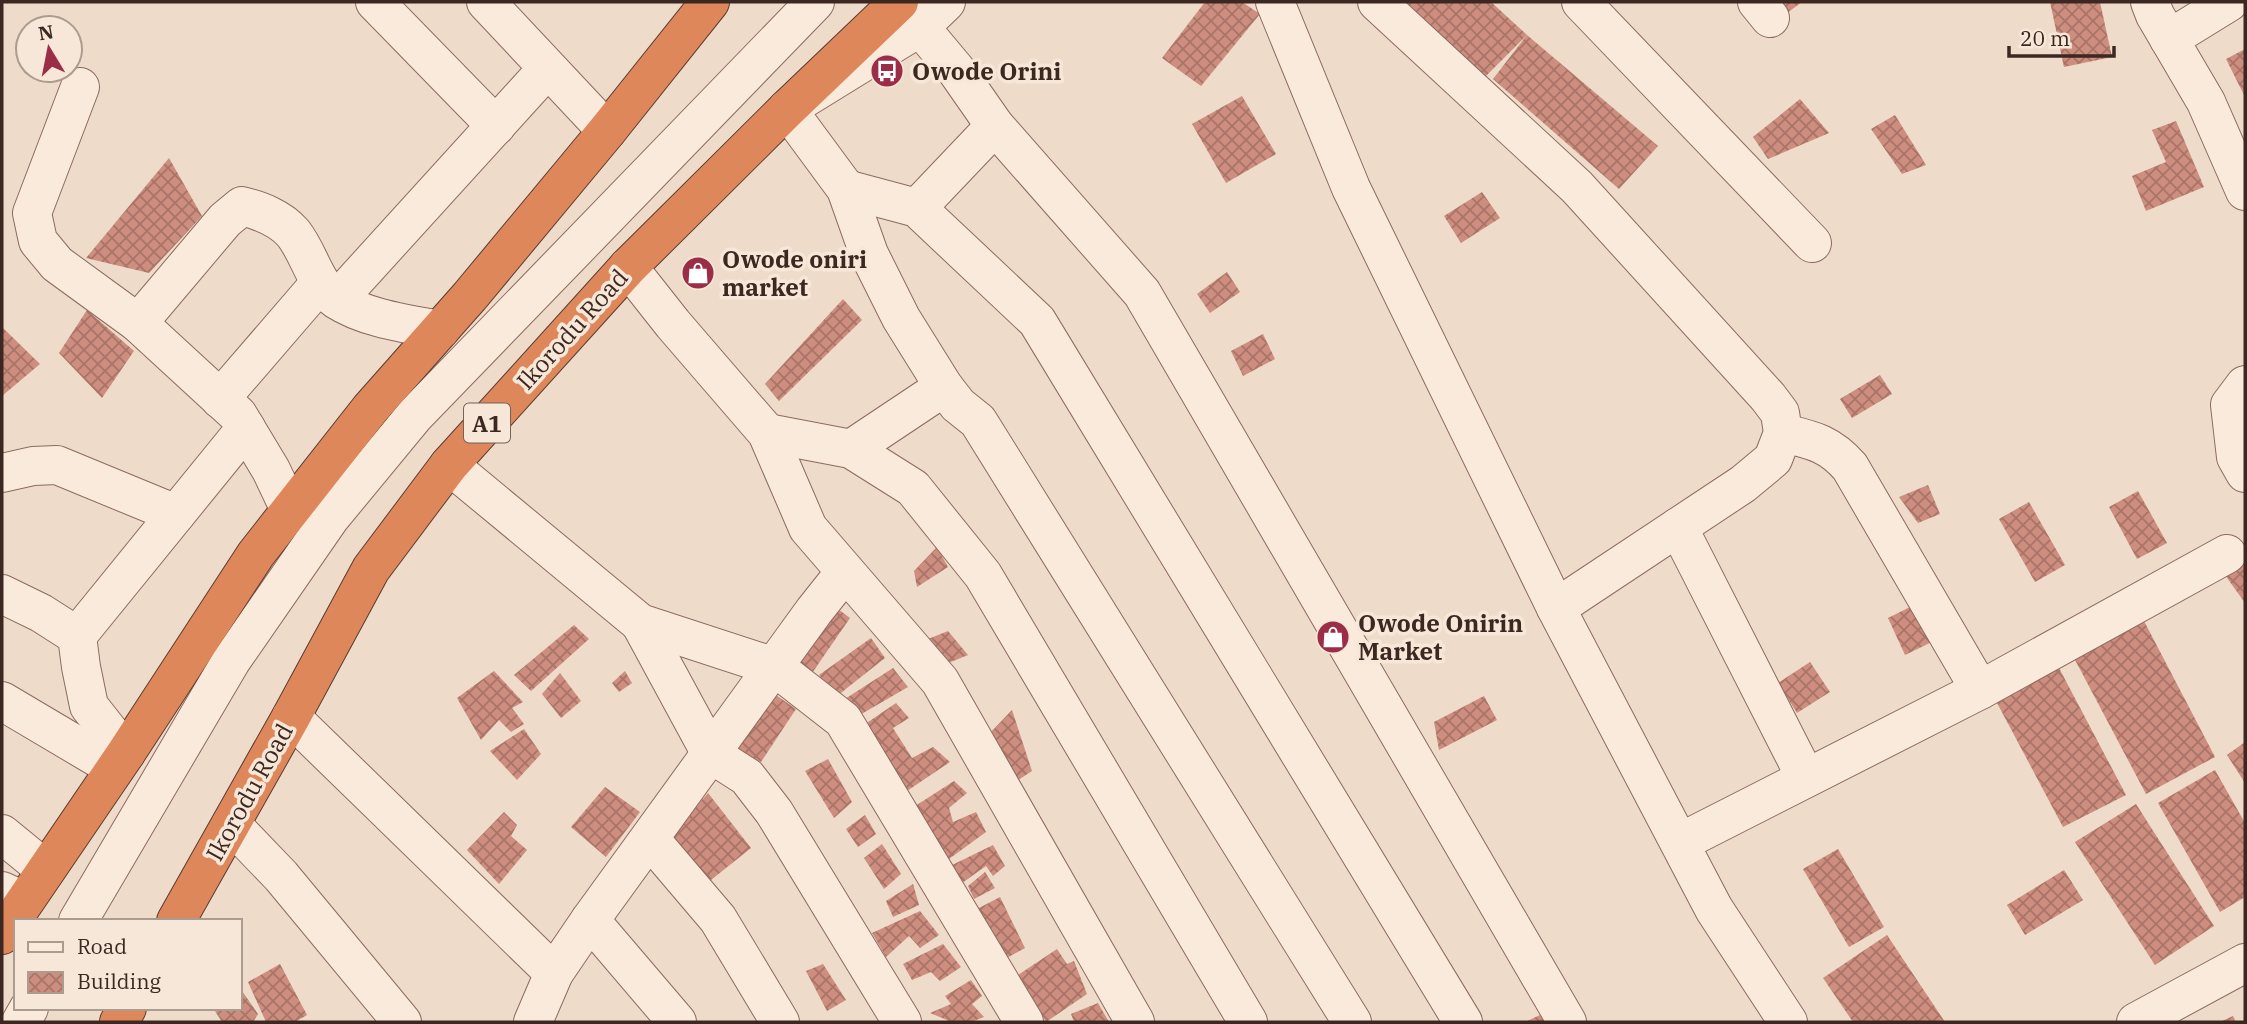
<svg xmlns="http://www.w3.org/2000/svg" width="2247" height="1024" font-family="'IBM Plex Serif',serif">
<style>
.building{fill:url(#building-cross-hatch)}
.lines{fill:none;stroke-linecap:round;stroke-linejoin:round}
.minor-casing{stroke:#8c6b5d;stroke-width:40}
.highway-casing{stroke:#5a3b31;stroke-width:40}
.minor{stroke:#f9eadc;stroke-width:38}
.highway{stroke:#dd875b;stroke-width:38}
.labels{text-anchor:middle;dominant-baseline:central;stroke-width:7;stroke-linejoin:round;paint-order:stroke}
.shield{fill:#f6e7d8;stroke:#746158;stroke-width:2}
.shield-label{font-size:23px;font-weight:bold;fill:#3c2821}
.poi-label{font-size:24px;font-weight:bold;fill:#3c2821;stroke:#f6e7d8;text-anchor:start}
.street-label{font-size:24px;fill:#3c2821;stroke:#f6e7d8}
</style>
<defs>
<pattern id="building-cross-hatch" width="8" height="8" patternUnits="userSpaceOnUse" patternTransform="scale(1.75)"><rect width="8" height="8" fill="#cd8e7f"/><path d="M0 0l8 8M0 8l8-8" fill="none" stroke="#a87468"/></pattern>
</defs>
<rect width="100%" height="100%" fill="#efdbc9"/>
<!-- building -->
<g class="building">
<polygon points="1205,2 1242,2 1260,14 1201,86 1162,58"/>
<polygon points="1401,2 1491,2 1527,35 1484,78"/>
<polygon points="1763,2 1802,2 1783,16"/>
<polygon points="2050,2 2100,2 2112,57 2064,67"/>
<polygon points="1527,35 1658,146 1619,189 1493,79"/>
<polygon points="2245,49 2245,97 2226,59"/>
<polygon points="1242,96 1276,154 1226,183 1192,124"/>
<polygon points="1800,99 1829,133 1768,159 1753,137"/>
<polygon points="1895,115 1926,165 1902,174 1871,129"/>
<polygon points="2176,121 2204,187 2146,211 2132,176 2166,162 2152,130"/>
<polygon points="169,158 202,216 149,273 86,258"/>
<polygon points="1482,192 1500,218 1461,243 1444,216"/>
<polygon points="1227,272 1240,292 1210,313 1197,294"/>
<polygon points="843,299 862,320 779,401 765,384"/>
<polygon points="87,310 134,351 102,398 59,353"/>
<polygon points="2,327 40,364 2,396"/>
<polygon points="1263,334 1275,359 1243,376 1231,351"/>
<polygon points="1880,375 1892,394 1852,418 1840,399"/>
<polygon points="1928,485 1940,514 1918,523 1899,497"/>
<polygon points="2138,491 2167,543 2137,559 2109,507"/>
<polygon points="2029,502 2065,565 2035,582 1999,519"/>
<polygon points="937,547 948,567 917,587 914,571"/>
<polygon points="2245,550 2245,603 2220,568"/>
<polygon points="1920,602 1938,639 1905,655 1888,618"/>
<polygon points="834,606 850,618 808,679 791,661"/>
<polygon points="2144,621 2215,757 2146,794 2074,658"/>
<polygon points="574,625 589,639 531,691 514,675"/>
<polygon points="948,631 968,655 941,666 923,641"/>
<polygon points="871,638 885,658 837,696 819,675"/>
<polygon points="1810,662 1830,692 1797,713 1778,683"/>
<polygon points="893,668 908,687 858,716 845,699"/>
<polygon points="2059,668 2126,795 2063,827 1996,701"/>
<polygon points="494,671 523,702 512,708 524,724 511,732 499,720 481,740 457,698"/>
<polygon points="625,671 632,683 619,692 612,683"/>
<polygon points="560,673 581,701 561,718 542,694"/>
<polygon points="773,693 796,709 761,762 730,748"/>
<polygon points="1484,696 1497,720 1439,750 1434,722"/>
<polygon points="896,703 909,718 893,728 912,758 933,747 950,762 907,791 855,731"/>
<polygon points="1012,710 1032,771 1012,784 990,733"/>
<polygon points="524,729 541,754 517,780 490,751"/>
<polygon points="2245,742 2245,783 2227,755"/>
<polygon points="828,759 852,802 834,818 805,771"/>
<polygon points="2215,770 2245,823 2245,897 2220,912 2158,803"/>
<polygon points="954,781 967,793 949,808 953,822 976,812 986,832 949,859 909,810"/>
<polygon points="605,787 640,812 606,857 571,827"/>
<polygon points="708,793 751,848 711,880 667,840"/>
<polygon points="2136,804 2214,926 2155,965 2075,842"/>
<polygon points="504,812 517,825 511,836 527,850 499,884 467,850"/>
<polygon points="865,815 876,834 858,847 846,829"/>
<polygon points="882,844 901,874 884,889 864,858"/>
<polygon points="993,845 1005,866 993,876 986,866 962,883 948,867"/>
<polygon points="1838,849 1884,927 1849,947 1803,869"/>
<polygon points="2064,870 2083,900 2025,935 2007,905"/>
<polygon points="985,872 995,888 974,899 968,886"/>
<polygon points="913,884 919,905 893,917 886,901"/>
<polygon points="1000,897 1025,948 1005,959 977,909"/>
<polygon points="920,911 939,935 920,948 909,936 886,957 872,933"/>
<polygon points="1887,935 1945,1022 1853,1022 1823,978"/>
<polygon points="943,944 961,967 940,981 931,972 912,980 903,964"/>
<polygon points="1057,949 1067,964 1074,961 1087,994 1046,1022 1018,975"/>
<polygon points="280,964 307,1015 295,1022 266,1022 248,982"/>
<polygon points="823,964 846,1000 827,1011 806,971"/>
<polygon points="971,980 982,996 972,1004 984,1017 971,1022 948,1022 947,1020 930,1013 951,1004 945,996"/>
<polygon points="240,988 258,1014 253,1022 222,1022 213,1008 240,1008"/>
<polygon points="1098,1003 1109,1022 1074,1022 1071,1014"/>
<polygon points="1540,1015 1544,1022 1525,1022"/>
<polygon points="2233,1016 2236,1022 2220,1022"/>
</g>
<g class="lines">
<defs>
<g id="minor">
<polyline points="375,2 496,126"/>
<polyline points="486,2 607,131"/>
<polyline points="946,2 920,27 787,109 846,189 869,254 901,318 944,387 958,405 978,421 1352,1022"/>
<polyline points="1275,2 1351,188 1556,608 1714,909 1788,1022"/>
<polyline points="1377,2 1577,187 1768,397 1780,413 1783,433 1773,459 1743,484 1556,608"/>
<polyline points="1581,2 1812,243"/>
<polyline points="1757,2 1770,18"/>
<polyline points="2150,2 2155,15 2206,102 2245,191"/>
<polyline points="920,27 956,70 995,126 1142,293 1567,1022"/>
<polyline points="2169,39 2229,2"/>
<polyline points="80,87 32,213 38,241 57,264 138,323 238,415 271,470 290,510"/>
<polyline points="846,189 917,208 1037,321 1463,1022"/>
<polyline points="917,208 995,126"/>
<polyline points="628,267 673,324 767,433 808,528 940,681 1135,1022"/>
<polyline points="337,300 547,69"/>
<path d="M 138,323 L 225,220 L 242,206 C 261,211 280,218 293,233 C 310,254 314,284 337,300 C 364,318 408,324 440,330"/>
<polyline points="2245,385 2230,405 2236,457 2245,473"/>
<polyline points="220,399 320,283"/>
<polyline points="767,433 851,449 913,488 983,575 1248,1022"/>
<path d="M 1783,433 C 1812,440 1829,443 1850,467 L 1980,690"/>
<polyline points="851,449 944,387"/>
<polyline points="449,465 640,623 775,667 843,720 1024,1022"/>
<polyline points="2,473 33,466 57,465 176,514"/>
<polyline points="1678,527 1806,778"/>
<polyline points="2,594 41,613 77,636 81,667 89,706 126,753"/>
<polyline points="640,623 711,754 747,777 774,812 902,1022"/>
<polyline points="77,636 246,428"/>
<polyline points="2,701 115,768"/>
<polyline points="291,717 554,973"/>
<polyline points="231,824 281,876 402,1022"/>
<polyline points="2,834 46,870"/>
<polyline points="650,839 718,919 780,1022"/>
<polyline points="1681,842 1980,690 2227,554"/>
<polyline points="2,891 24,901"/>
<polyline points="590,920 677,1022"/>
<polyline points="78,921 231,661 330,518 415,415 815,2"/>
<polyline points="21,1022 29,1008"/>
<polyline points="533,1022 554,973 590,920 814,611 845,572"/>
<polyline points="2136,1022 2245,963"/>
</g>
<g id="highway">
<polyline points="176,921 291,717 371,569 449,465 628,267 787,109 899,2"/>
<polyline points="2,935 126,753 256,554 370,409 470,296 607,131 710,2"/>
<polyline points="119,1022 127,1008"/>
</g>
</defs>
<!-- minor casing -->
<use href="#minor" class="minor-casing"/>
<!-- highway casing -->
<use href="#highway" class="highway-casing"/>
<!-- minor -->
<use href="#minor" class="minor"/>
<!-- highway -->
<use href="#highway" class="highway"/>
</g>
<!-- icons -->
<defs>
<symbol id="bus-disc" viewBox="-11 -11 22 22"><circle r="9.5" fill="#9b2d46" stroke="#f6e7d8"/><path d="M-5-6H5V4H4V6H2V4H-2V6H-4V4H-5ZM-3.5-4V0h7V-4ZM-3.5 1.2v1.5H-2V1.2ZM2 1.2v1.5H3.5V1.2Z" fill="#fff"/></symbol>
<symbol id="shop-disc" viewBox="-11 -11 22 22"><circle r="9.5" fill="#9b2d46" stroke="#f6e7d8"/><path d="M-5-2.5h2.3a2.7 3.5 0 0 1 5.4 0H5L5.5 6h-11ZM-1.5-2.5h3a1.5 2.3 0 0 0-3 0Z" fill="#fff"/></symbol>
</defs>
<g fill-rule="evenodd">
<use href="#bus-disc" x="868" y="52" width="38" height="38"/>
<use href="#shop-disc" x="679" y="254" width="38" height="38"/>
<use href="#shop-disc" x="1314" y="618" width="38" height="38"/>
</g>
<g class="labels">
<!-- shield labels -->
<rect class="shield" x="464" y="403.5" width="46" height="39" rx="5"/>
<g class="shield-label">
<text x="487" y="423">A1</text>
</g>
<!-- poi labels -->
<g class="poi-label">
<text x="912" y="71">Owode Orini</text>
<text x="722" y="259">Owode oniri<tspan x="722" dy="28">market</tspan></text>
<text x="1358" y="623">Owode Onirin<tspan x="1358" dy="28">Market</tspan></text>
</g>
<!-- street labels -->
<g class="street-label">
<text transform="translate(572 329) rotate(-48)">Ikorodu Road</text>
<text transform="translate(249 792) rotate(-61)">Ikorodu Road</text>
</g>
</g>
<!-- border -->
<rect width="2247" height="1024" fill="none" stroke="#3c2821" stroke-width="7"/>
<!-- legend -->
<rect x="14" y="919" width="228" height="91" fill="#f6e7d8" stroke="#ac9b8f" stroke-width="2"/>
<rect x="28" y="942" width="35" height="10" fill="#f9eadc" stroke="#ac9b8f" stroke-width="2"/>
<text x="77" y="954" font-size="21" fill="#3c2821">Road</text>
<rect x="28" y="972" width="35" height="21" fill="url(#building-cross-hatch)" stroke="#ac9b8f" stroke-width="2"/>
<text x="77" y="989" font-size="21" fill="#3c2821">Building</text>
<!-- north arrow -->
<g transform="translate(49 49) rotate(350)"><circle r="33" fill="#f6e7d8" stroke="#ac9b8f" stroke-width="2"/>
<path d="M0-5L12 26L0 18L-12 26Z" fill="#9b2d46"/>
<text y="-10" font-size="19" font-weight="bold" text-anchor="middle" fill="#3c2821">N</text>
</g>
<!-- scale -->
<path d="M2009 46v10h105v-10" fill="none" stroke="#3c2821" stroke-width="3.5"/>
<text x="2020" y="46" font-size="21" fill="#3c2821" stroke="#f6e7d8" stroke-width="5" paint-order="stroke">20 m</text>
</svg>
